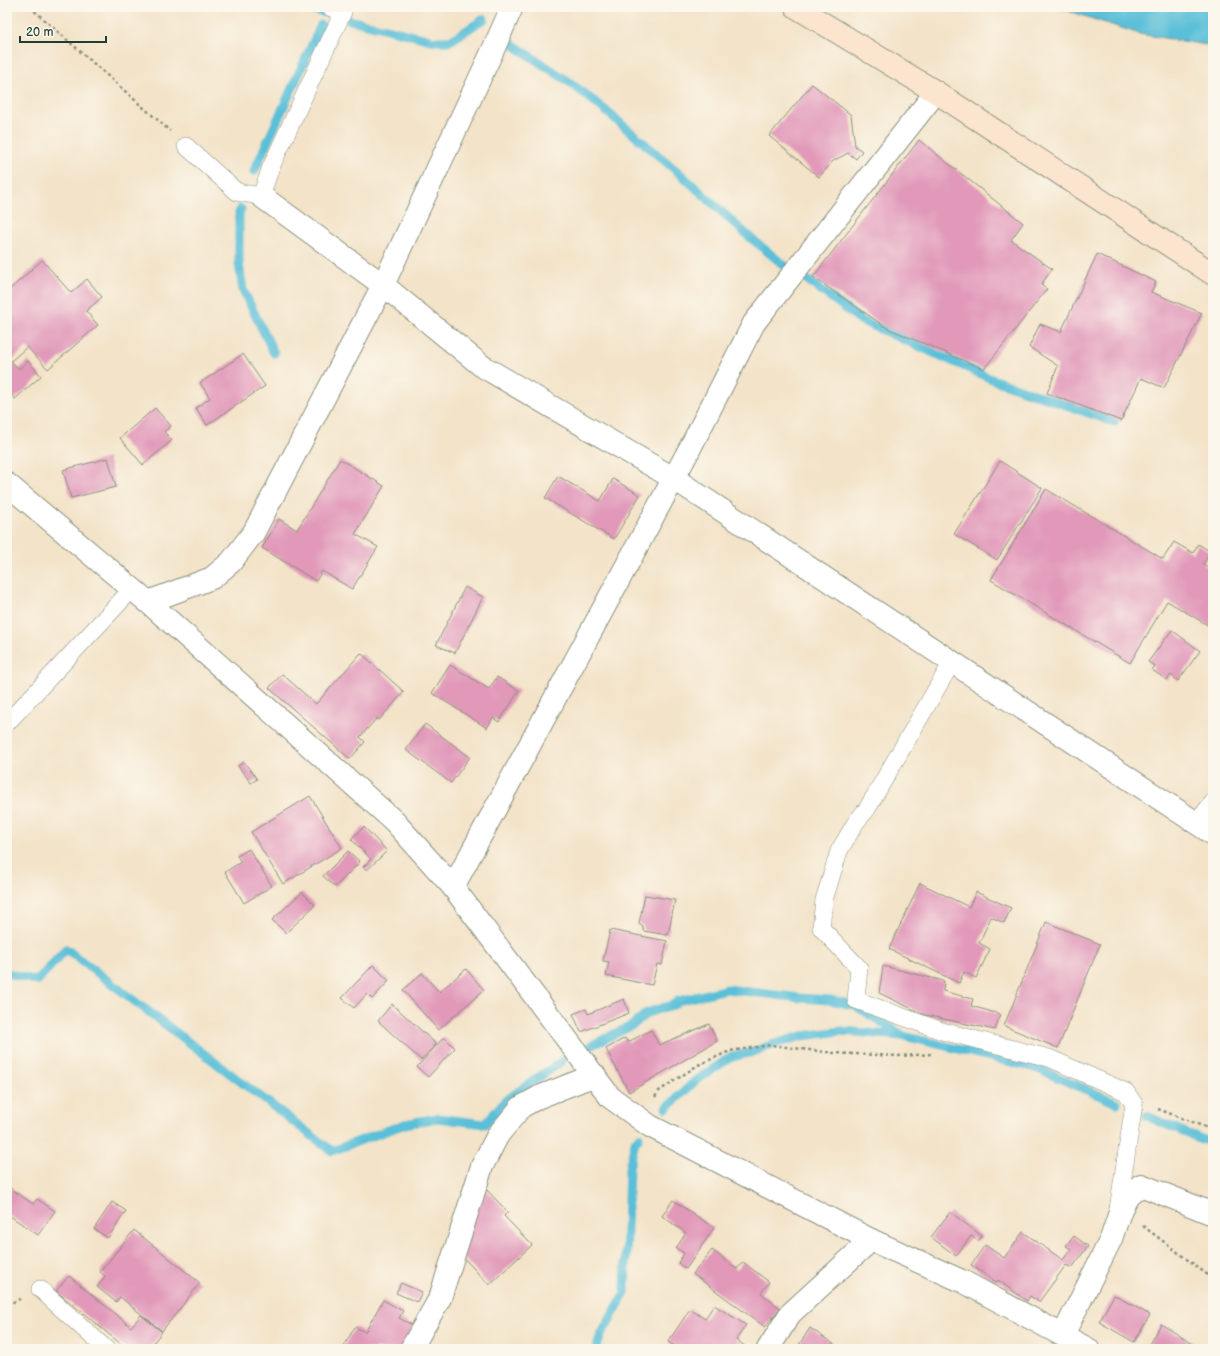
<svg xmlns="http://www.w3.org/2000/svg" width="1220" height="1356" font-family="'Balsamiq Sans',sans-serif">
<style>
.water{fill:#5abfd8;stroke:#3c7e86}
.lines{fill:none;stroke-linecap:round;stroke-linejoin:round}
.stream{stroke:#5abfd8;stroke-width:9}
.building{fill:#e198b9}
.lane-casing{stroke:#89907e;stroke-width:18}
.street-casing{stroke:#89907e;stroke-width:24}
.secondary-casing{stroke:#89907e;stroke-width:24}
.path{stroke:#89907e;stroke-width:2.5;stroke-dasharray:3 3;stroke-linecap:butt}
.lane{stroke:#fff;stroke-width:17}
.street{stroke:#fff;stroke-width:22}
.secondary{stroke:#fbe5cf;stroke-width:22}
</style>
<rect width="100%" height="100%" fill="#fbf7ec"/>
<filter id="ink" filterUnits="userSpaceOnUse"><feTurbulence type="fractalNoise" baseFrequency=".025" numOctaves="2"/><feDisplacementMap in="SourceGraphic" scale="8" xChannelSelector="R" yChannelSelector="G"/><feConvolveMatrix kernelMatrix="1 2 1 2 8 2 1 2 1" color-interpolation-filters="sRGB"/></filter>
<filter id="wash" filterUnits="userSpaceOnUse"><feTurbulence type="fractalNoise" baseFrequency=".012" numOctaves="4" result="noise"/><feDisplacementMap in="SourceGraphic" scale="16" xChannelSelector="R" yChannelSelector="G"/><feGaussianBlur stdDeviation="0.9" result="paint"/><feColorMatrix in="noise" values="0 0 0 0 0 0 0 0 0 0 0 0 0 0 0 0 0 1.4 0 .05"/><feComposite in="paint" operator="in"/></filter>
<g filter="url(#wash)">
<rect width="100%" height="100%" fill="#f3e3c8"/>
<!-- water -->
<polygon class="water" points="1056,7 1213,7 1213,46 1140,34"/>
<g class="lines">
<!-- stream -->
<g class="stream">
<polyline points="301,7 331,14"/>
<polyline points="350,20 435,41 450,41 484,19"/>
<polyline points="509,42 568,81 600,106 685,178 746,234 785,266"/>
<polyline points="254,171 321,25"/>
<polyline points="241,209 239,213 239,264 243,290 274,353"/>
<polyline points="806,279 862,321 994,380 1114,422"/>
<polyline points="7,973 37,981 66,949 332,1151 405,1124 437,1118 485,1124 505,1101 562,1061"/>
<polyline points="590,1046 633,1025 647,1013 662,1008 673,1005 678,1001 727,989 800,998 830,1000 854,1005 904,1036 1032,1067 1043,1071 1117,1103"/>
<polyline points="667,1108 694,1082 731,1057 753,1052 771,1045 802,1036 842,1031 902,1036"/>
<polyline points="1147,1116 1186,1133 1213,1143"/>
<polyline points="596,1349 602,1333 625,1293 629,1168 635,1142 639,1137"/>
</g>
</g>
<g id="blocks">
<!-- building -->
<g class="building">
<polygon points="812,84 851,115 855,146 862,151 856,159 848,153 833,161 819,177 769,136"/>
<polygon points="919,140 1023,223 1011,240 1052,269 1041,285 1047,289 984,369 887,328 813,277"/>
<polygon points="1097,254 1156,282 1151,292 1202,313 1164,388 1141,378 1121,421 1047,393 1058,366 1029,347 1040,324 1061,332"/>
<polygon points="42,260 71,293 87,279 102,297 86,311 98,325 48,369 27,347 11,361 19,369 28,361 41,376 15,399 7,390 7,292"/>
<polygon points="243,354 265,386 207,425 196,408 210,398 200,383"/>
<polygon points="155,408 171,426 164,432 172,440 143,465 120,438"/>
<polygon points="108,458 116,487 71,498 63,470"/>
<polygon points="340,459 384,486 355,534 378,547 352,589 322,571 316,581 262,548 279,519 297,530"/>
<polygon points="1000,461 1042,488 997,560 954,534"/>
<polygon points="558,476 600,501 613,479 640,495 614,539 545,498"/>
<polygon points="1046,489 1163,559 1174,542 1193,553 1198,544 1211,552 1203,564 1213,570 1213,624 1211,627 1167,601 1130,663 991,580"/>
<polygon points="465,587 483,597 455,653 436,645"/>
<polygon points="1172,630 1200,651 1178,681 1171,675 1167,680 1152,670 1155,666 1148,662"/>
<polygon points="361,653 404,692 379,720 377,718 360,737 365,742 350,759 269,688 282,674 316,704"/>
<polygon points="450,665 489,689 497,677 519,691 499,722 493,718 487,728 432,693"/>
<polygon points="425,724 470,757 451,783 406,750"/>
<polygon points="244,762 257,779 251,783 238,766"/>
<polygon points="310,796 342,848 283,884 251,832"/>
<polygon points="364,827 387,851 367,870 363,867 371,859 351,839"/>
<polygon points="249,849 272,886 244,903 225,872 241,862 237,856"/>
<polygon points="348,851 360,862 335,887 323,876"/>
<polygon points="920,883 969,907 976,892 1011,908 1004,923 991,917 979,943 990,949 976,978 964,972 959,983 889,949"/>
<polygon points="302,892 315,905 286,933 272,920"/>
<polygon points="645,895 675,900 668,935 643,931 643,926 639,923"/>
<polygon points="1046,922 1100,944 1058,1048 1004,1026"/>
<polygon points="610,930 667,941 662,965 657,964 652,985 606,976 609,962 603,961"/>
<polygon points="373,965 389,981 372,999 367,994 354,1008 342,998"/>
<polygon points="883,966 944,981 943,991 973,999 971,1006 1000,1014 995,1030 925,1015 879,993"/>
<polygon points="466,969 484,990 438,1030 403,990 422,973 439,992"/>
<polygon points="624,999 629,1013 581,1032 573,1014 586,1009 588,1014"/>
<polygon points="392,1004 436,1044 421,1060 378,1021"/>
<polygon points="709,1024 717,1041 629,1092 606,1049 625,1038 628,1042 651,1030 659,1045"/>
<polygon points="444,1037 455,1048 428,1077 417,1067"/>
<polygon points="481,1184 508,1212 504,1216 532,1245 489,1285 462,1256"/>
<polygon points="7,1186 33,1204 37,1199 55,1211 38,1235 7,1214"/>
<polygon points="673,1200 714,1228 686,1269 678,1263 684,1253 676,1248 686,1233 662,1216"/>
<polygon points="112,1202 126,1211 108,1238 94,1229"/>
<polygon points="950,1212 982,1236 978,1241 971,1236 956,1256 931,1237"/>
<polygon points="134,1230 200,1283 162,1331 120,1297 116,1302 97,1287 105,1276 100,1272"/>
<polygon points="1023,1232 1063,1260 1071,1249 1066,1246 1074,1236 1088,1246 1072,1268 1066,1265 1039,1302 1030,1296 1027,1301 998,1280 996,1282 971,1265 985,1245 1004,1258"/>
<polygon points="712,1250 737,1269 743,1262 769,1282 761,1293 780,1308 765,1327 693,1274"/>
<polygon points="69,1276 131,1327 141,1315 162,1332 148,1349 127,1349 56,1291"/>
<polygon points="401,1283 422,1292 417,1302 396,1293"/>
<polygon points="1114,1295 1150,1315 1134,1342 1099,1322"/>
<polygon points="383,1300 403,1311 399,1318 414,1326 402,1349 342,1349 355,1327 365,1332"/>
<polygon points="714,1305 746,1325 736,1340 745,1346 743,1349 680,1349 668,1342 690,1309 705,1319"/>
<polygon points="1161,1324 1201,1349 1146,1349"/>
<polygon points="810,1328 841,1349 797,1348"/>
</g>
</g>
</g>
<g filter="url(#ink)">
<use href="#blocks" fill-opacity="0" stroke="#89907e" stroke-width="1"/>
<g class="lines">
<defs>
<g id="lane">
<polyline points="186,146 237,192 261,196 271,167 343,12 329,7"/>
<polyline points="952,662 867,809 856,822 839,851 824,900 821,928 859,968 856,1000 942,1031 1049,1058 1126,1092 1134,1104 1118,1209"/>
<polyline points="7,723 132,589"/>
<polyline points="1196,823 1213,802"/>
<polyline points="40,1289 106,1349"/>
</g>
<g id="street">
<polyline points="261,196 383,285 482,366 673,478 1213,834"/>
<polyline points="7,484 148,602 394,821 453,887 610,1097 650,1126 871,1240 964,1282 1088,1349"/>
<polyline points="148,602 212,578 231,562 254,532 383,285 493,50 512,7"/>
<polyline points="453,887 689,450 754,323 936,92"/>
<polyline points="1063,1335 1111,1239 1121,1209 1128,1196 1141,1185 1213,1214"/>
<polyline points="411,1349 440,1298 482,1166 498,1135 521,1107 539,1097 595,1075"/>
<polyline points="768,1349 790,1314 871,1240"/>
</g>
<polyline id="secondary" points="796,7 936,92 1213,274"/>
</defs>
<!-- lane casing -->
<use href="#lane" class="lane-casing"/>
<!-- street casing -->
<use href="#street" class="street-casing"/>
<!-- secondary casing -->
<use href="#secondary" class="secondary-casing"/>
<!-- path -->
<g class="path">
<polyline points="30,7 170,131"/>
<polyline points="655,1097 659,1091 698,1065 730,1051 771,1045 833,1053 898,1056 933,1054"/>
<polyline points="1158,1109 1213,1130"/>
<polyline points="1143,1226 1213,1279"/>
<polyline points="7,1305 20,1299"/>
</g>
<!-- lane -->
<use href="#lane" class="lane"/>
<!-- street -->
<use href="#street" class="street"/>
<!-- secondary -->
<use href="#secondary" class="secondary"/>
</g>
</g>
<!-- margin -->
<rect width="1220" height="1356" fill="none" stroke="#fbf7ec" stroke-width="24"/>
<!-- scale -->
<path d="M20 36v6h86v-6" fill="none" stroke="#1f3d34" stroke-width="2"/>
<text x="26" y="36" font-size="12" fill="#1f3d34" stroke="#fbf7ec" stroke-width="3" paint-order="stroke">20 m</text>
</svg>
